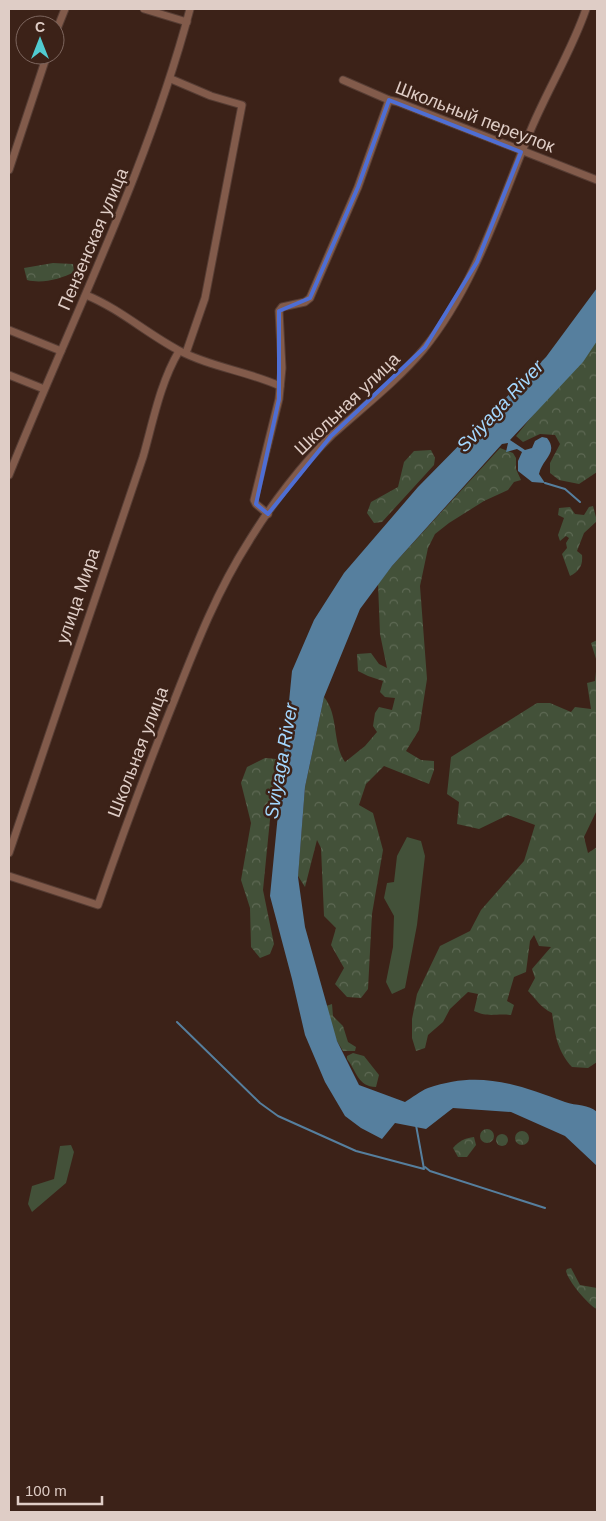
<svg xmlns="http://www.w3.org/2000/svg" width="606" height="1521" font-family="Arial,sans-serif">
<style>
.grass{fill:#435139}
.forest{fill:url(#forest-crowns)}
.water{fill:#567f9e}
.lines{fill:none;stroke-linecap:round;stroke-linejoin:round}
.stream{stroke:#567f9e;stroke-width:2}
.minor-casing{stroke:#563d34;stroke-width:9}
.minor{stroke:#825b4b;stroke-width:7}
.marked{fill:none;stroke:#4e6ed4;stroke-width:4;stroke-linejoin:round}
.labels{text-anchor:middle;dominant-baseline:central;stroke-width:5;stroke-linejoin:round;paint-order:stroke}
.street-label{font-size:18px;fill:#dfcdc6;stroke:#3c2218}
.water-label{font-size:19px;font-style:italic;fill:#a3d7fe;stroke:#3c2218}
</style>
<defs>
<pattern id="forest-crowns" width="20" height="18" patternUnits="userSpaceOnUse" patternTransform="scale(1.25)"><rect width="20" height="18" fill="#435139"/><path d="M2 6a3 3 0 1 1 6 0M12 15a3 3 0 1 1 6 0" fill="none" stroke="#5e6954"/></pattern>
</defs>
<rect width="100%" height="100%" fill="#3c2218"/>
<!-- grass -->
<g class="grass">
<polygon points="407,837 421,841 425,856 417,925 405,988 392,994 386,982 393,947 394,916 384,898 387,883 394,882 397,856"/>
<polygon points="71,1145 74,1152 66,1183 32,1212 28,1204 32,1186 54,1179 60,1146"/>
</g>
<!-- forest -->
<g class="forest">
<path d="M 53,263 L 73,264 L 74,272 C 61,279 42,284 27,280 L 24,268 Z"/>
<polygon points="597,336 597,472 579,484 559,480 550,473 550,463 560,444 555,435 540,434 523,442 516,436"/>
<path d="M 500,448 L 513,453 L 516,458 L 516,469 L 521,480 L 514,482 L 508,490 L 484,501 L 449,523 L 435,534 L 428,548 L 420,586 L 427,679 L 419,730 L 406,751 L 421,760 L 434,761 L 434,770 L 429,784 L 384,766 L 366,784 L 359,805 L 373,813 L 383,850 L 372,914 L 368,989 L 361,998 L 347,997 L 335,984 L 344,968 L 331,945 L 336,928 L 324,916 L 321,848 L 317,840 L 305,887 L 298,876 L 305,787 L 324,697 C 339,715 332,743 345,762 L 365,746 L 377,732 L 373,726 L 375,713 L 379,707 L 392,710 L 395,698 L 385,697 L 380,692 L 383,681 L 368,676 L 358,671 L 357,654 L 371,653 L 379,664 L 387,668 L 380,634 L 378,584 L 392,566 Z"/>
<polygon points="431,450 435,458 434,465 382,522 374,523 367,513 371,502 398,487 404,462 414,451"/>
<path d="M 593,506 L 597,521 L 584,533 L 577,551 L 582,555 C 583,566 579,571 570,576 L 562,554 L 567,548 L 566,543 L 569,538 L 566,536 L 560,541 L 558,535 L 564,518 L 558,515 L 559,508 L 570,507 L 575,514 L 584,515 L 589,507 Z"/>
<path d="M 597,640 L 597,810 L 584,837 L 588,853 L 597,847 L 597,1062 L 588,1068 L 572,1067 C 557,1051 555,1034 552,1013 C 540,1007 537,1000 528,991 L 535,978 L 532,969 L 551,947 L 539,946 L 534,935 L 530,941 L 526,972 L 514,977 L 507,1001 L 514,1005 L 511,1015 C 495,1013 490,1018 474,1011 L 478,994 L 468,992 L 450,1009 L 443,1022 L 428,1035 L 425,1048 L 416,1051 L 412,1038 L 412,1019 L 417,994 L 440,946 L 470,931 L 481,910 L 524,861 L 535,825 L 508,815 L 479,829 L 457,824 L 459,802 L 447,794 L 451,757 L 537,703 L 550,703 L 571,712 L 575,707 L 591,709 L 587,683 L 595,681 L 597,662 L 591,643 Z"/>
<polygon points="265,758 276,759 263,890 274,944 270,954 260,958 251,947 250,908 241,880 251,823 241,783 247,767"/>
<polygon points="332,1004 333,1016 343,1026 348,1042 356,1047 355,1051 343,1051 331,1031 326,1006"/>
<path d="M 353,1053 L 364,1056 L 379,1075 L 376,1087 C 358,1087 356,1070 347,1059 L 347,1056 Z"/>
<circle cx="487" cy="1136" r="7"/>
<circle cx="522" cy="1138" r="7"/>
<circle cx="502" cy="1140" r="6"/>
<path d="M 474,1137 L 476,1145 L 467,1157 L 458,1157 L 453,1148 C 459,1141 465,1138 474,1137 Z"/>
<path d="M 571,1268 L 580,1285 L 597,1288 L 597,1309 C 589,1306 568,1281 566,1271 L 567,1269 Z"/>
</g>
<!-- water -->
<path class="water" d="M 597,288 L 597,341 L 583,362 L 510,440 L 525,450 L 532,448 L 535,441 L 542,437 L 547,438 C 559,453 542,459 539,474 L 545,483 L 532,482 L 518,471 L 518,461 L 522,452 L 517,449 L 506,452 L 508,443 L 502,444 L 392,566 L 360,609 L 324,697 L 305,787 L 298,877 L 305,927 L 337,1041 L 359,1085 L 405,1102 C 412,1098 420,1091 428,1088 C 479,1070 517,1084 565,1102 C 576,1106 589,1104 597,1112 L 597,1166 L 565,1136 L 511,1112 L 453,1108 L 426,1129 L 395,1123 L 382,1139 L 361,1128 L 345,1116 L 325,1082 L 305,1035 L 292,979 L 270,896 L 292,671 L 314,620 L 344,573 L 418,487 L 546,357 Z"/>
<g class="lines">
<!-- stream -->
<g class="stream">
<polyline points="545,483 565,489 580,502"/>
<polyline points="177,1022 260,1103 278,1116 356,1151 424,1169 416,1125"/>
<polyline points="425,1167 430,1171 545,1208"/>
</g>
<defs>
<g id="minor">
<polyline points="144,9 187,22"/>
<polyline points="55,34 65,9"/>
<polyline points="171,79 211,96 242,105 205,298 186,353"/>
<polyline points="343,80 389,100 398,102 597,180"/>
<polyline points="9,170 47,55"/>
<path d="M 86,295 C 120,309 146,333 178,350 C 210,367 247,371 280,386"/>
<polyline points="9,330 61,351"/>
<polyline points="9,375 44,389"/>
<path d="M 9,475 C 71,320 147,171 190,9"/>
<polyline points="268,514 256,504 254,500 279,399 282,368 279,311 282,307 305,302 310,298 358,187 389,100"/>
<path d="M 9,853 L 143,457 C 153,422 160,383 179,351"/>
<path d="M 9,876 L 98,905 C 122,836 147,768 174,701 C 196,645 217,591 249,541 C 271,505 302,464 332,435 C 363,407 396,382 423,350 C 476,285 500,203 532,127 C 549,87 572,50 586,9"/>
</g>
</defs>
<!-- minor casing -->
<use href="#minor" class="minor-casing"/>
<!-- minor -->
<use href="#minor" class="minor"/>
</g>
<!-- marked area -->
<path class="marked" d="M 389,100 L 521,152 L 477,262 L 425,347 L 331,436 L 268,514 L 256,504 L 279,399 L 279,311 L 310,298 L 358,187 Z"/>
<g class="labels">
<!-- street labels -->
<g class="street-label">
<text transform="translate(475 117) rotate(21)">Школьный переулок</text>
<text transform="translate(93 239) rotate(-67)">Пензенская улица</text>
<text transform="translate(347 404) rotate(-44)">Школьная улица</text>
<text transform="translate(78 596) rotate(-71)">улица Мира</text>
<text transform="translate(138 752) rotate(-69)">Школьная улица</text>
</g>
<!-- water labels -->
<g class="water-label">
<text transform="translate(500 406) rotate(-47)">Sviyaga River</text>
<text transform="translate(281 761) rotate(-80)">Sviyaga River</text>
</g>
</g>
<!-- border -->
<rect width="606" height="1521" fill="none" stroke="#dfcdc6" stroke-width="20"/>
<!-- north arrow -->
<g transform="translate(40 40)"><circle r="24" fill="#3c2218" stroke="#7d665e"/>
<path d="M0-4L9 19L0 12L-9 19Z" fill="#51ccd1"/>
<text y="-8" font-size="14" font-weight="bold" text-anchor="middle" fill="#dfcdc6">С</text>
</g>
<!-- scale -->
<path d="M18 1496v8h84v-8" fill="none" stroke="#dfcdc6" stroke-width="2.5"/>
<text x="25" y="1496" font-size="15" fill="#dfcdc6" stroke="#3c2218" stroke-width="4" paint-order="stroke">100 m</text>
</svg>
